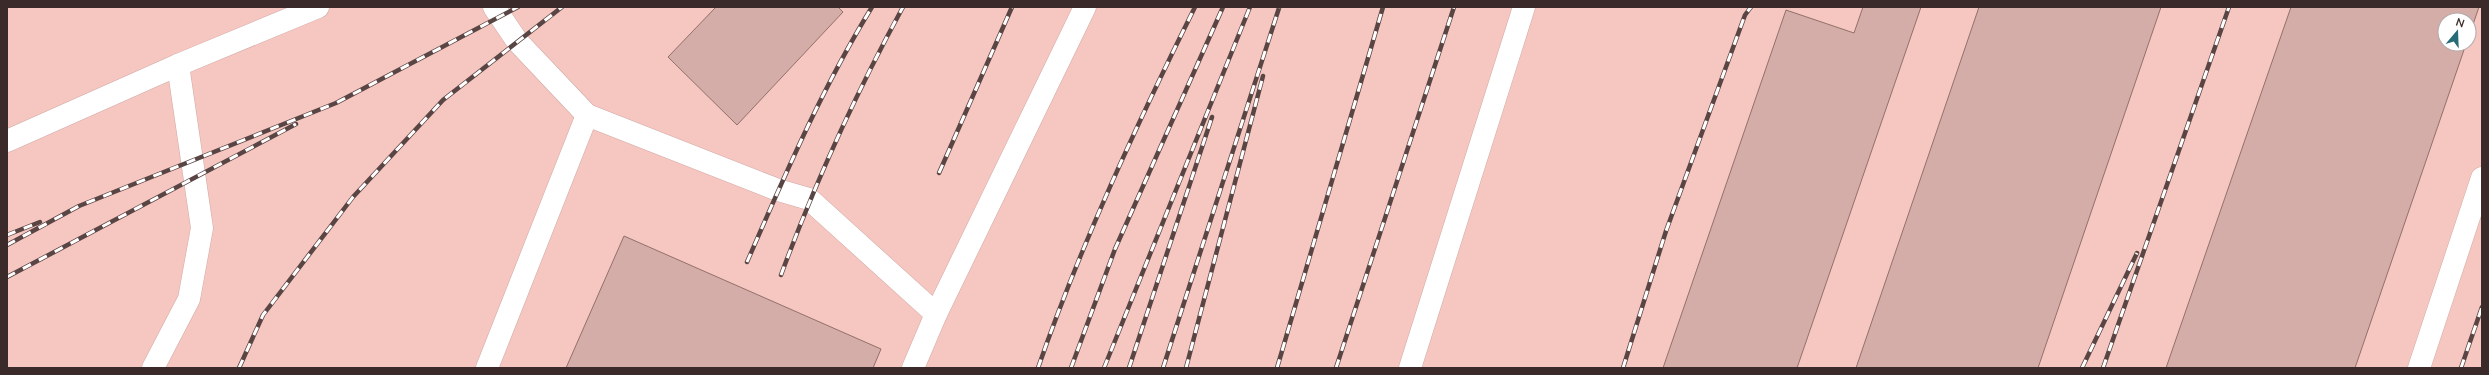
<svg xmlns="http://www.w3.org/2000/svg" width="2489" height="375" font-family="Mulish,sans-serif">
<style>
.built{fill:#f6c6c0;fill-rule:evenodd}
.building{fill:#d4ada8;stroke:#93706b}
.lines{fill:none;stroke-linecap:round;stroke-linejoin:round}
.minor-casing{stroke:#d1aaa6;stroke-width:23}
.minor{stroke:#fff;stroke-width:22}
.rail-casing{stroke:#594543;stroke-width:4.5}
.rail{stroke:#fff;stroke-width:3;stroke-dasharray:9;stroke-linecap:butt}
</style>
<rect width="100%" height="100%" fill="#fcd4cf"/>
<!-- built -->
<path class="built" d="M 7,7 L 2482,7 L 2482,368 L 7,368 ZM 2445,20 L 2469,20 L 2469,44 L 2445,44 Z"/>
<!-- building -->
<g class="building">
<polygon points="716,7 838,7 843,12 737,125 668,57"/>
<polygon points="1863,7 1921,7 1797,368 1663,368 1786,10 1854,33"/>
<polygon points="1979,7 2161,7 2038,368 1856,368"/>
<polygon points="2291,7 2479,7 2469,36 2469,20 2445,20 2445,44 2466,44 2355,368 2166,368"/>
<polygon points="624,236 881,349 873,368 566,368"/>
</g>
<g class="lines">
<defs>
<g id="minor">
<polyline points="494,7 517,41 587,115 778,190 809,199 936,314"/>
<polyline points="7,141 178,65 318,7"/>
<polyline points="153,368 189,299 202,228 178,65"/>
<polyline points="487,368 587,115"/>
<polyline points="913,368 936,314 1085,7"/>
<polyline points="1410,368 1524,7"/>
<polyline points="2419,368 2482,178"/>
</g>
</defs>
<!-- minor casing -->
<use href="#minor" class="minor-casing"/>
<!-- minor -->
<use href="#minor" class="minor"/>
<defs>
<g id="rail">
<polyline points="939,173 1012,7"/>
<polyline points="7,235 40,222"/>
<polyline points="7,245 79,206 336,103 518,7"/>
<path d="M 747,262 C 785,175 822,88 872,7"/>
<path d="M 781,275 C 815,183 856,93 903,7"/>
<polyline points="7,277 296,124"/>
<polyline points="239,368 263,315 353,197 443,100 562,7"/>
<path d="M 1038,368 C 1081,244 1137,124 1195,7"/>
<polyline points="1071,368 1115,249 1223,7"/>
<polyline points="1104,368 1250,7"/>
<polyline points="1129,368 1212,117"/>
<polyline points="1163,368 1279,8"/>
<polyline points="1186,368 1263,76"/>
<polyline points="1277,368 1383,7"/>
<polyline points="1336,368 1454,7"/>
<polyline points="1623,368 1666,231 1745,15 1751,7"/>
<polyline points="2082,368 2137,253"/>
<polyline points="2103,368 2229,7"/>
<polyline points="2461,368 2482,307"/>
</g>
</defs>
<!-- rail casing -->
<use href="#rail" class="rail-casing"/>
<!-- rail -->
<use href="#rail" class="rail"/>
</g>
<!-- border -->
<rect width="2489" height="375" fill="none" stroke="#3a2a29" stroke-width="16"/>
<!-- north arrow -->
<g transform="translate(2457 32) rotate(19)"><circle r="19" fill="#ffffff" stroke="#b0aaa9"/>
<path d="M0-3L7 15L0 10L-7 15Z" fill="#246d76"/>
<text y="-6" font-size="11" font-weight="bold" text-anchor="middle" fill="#3a2a29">N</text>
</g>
</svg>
